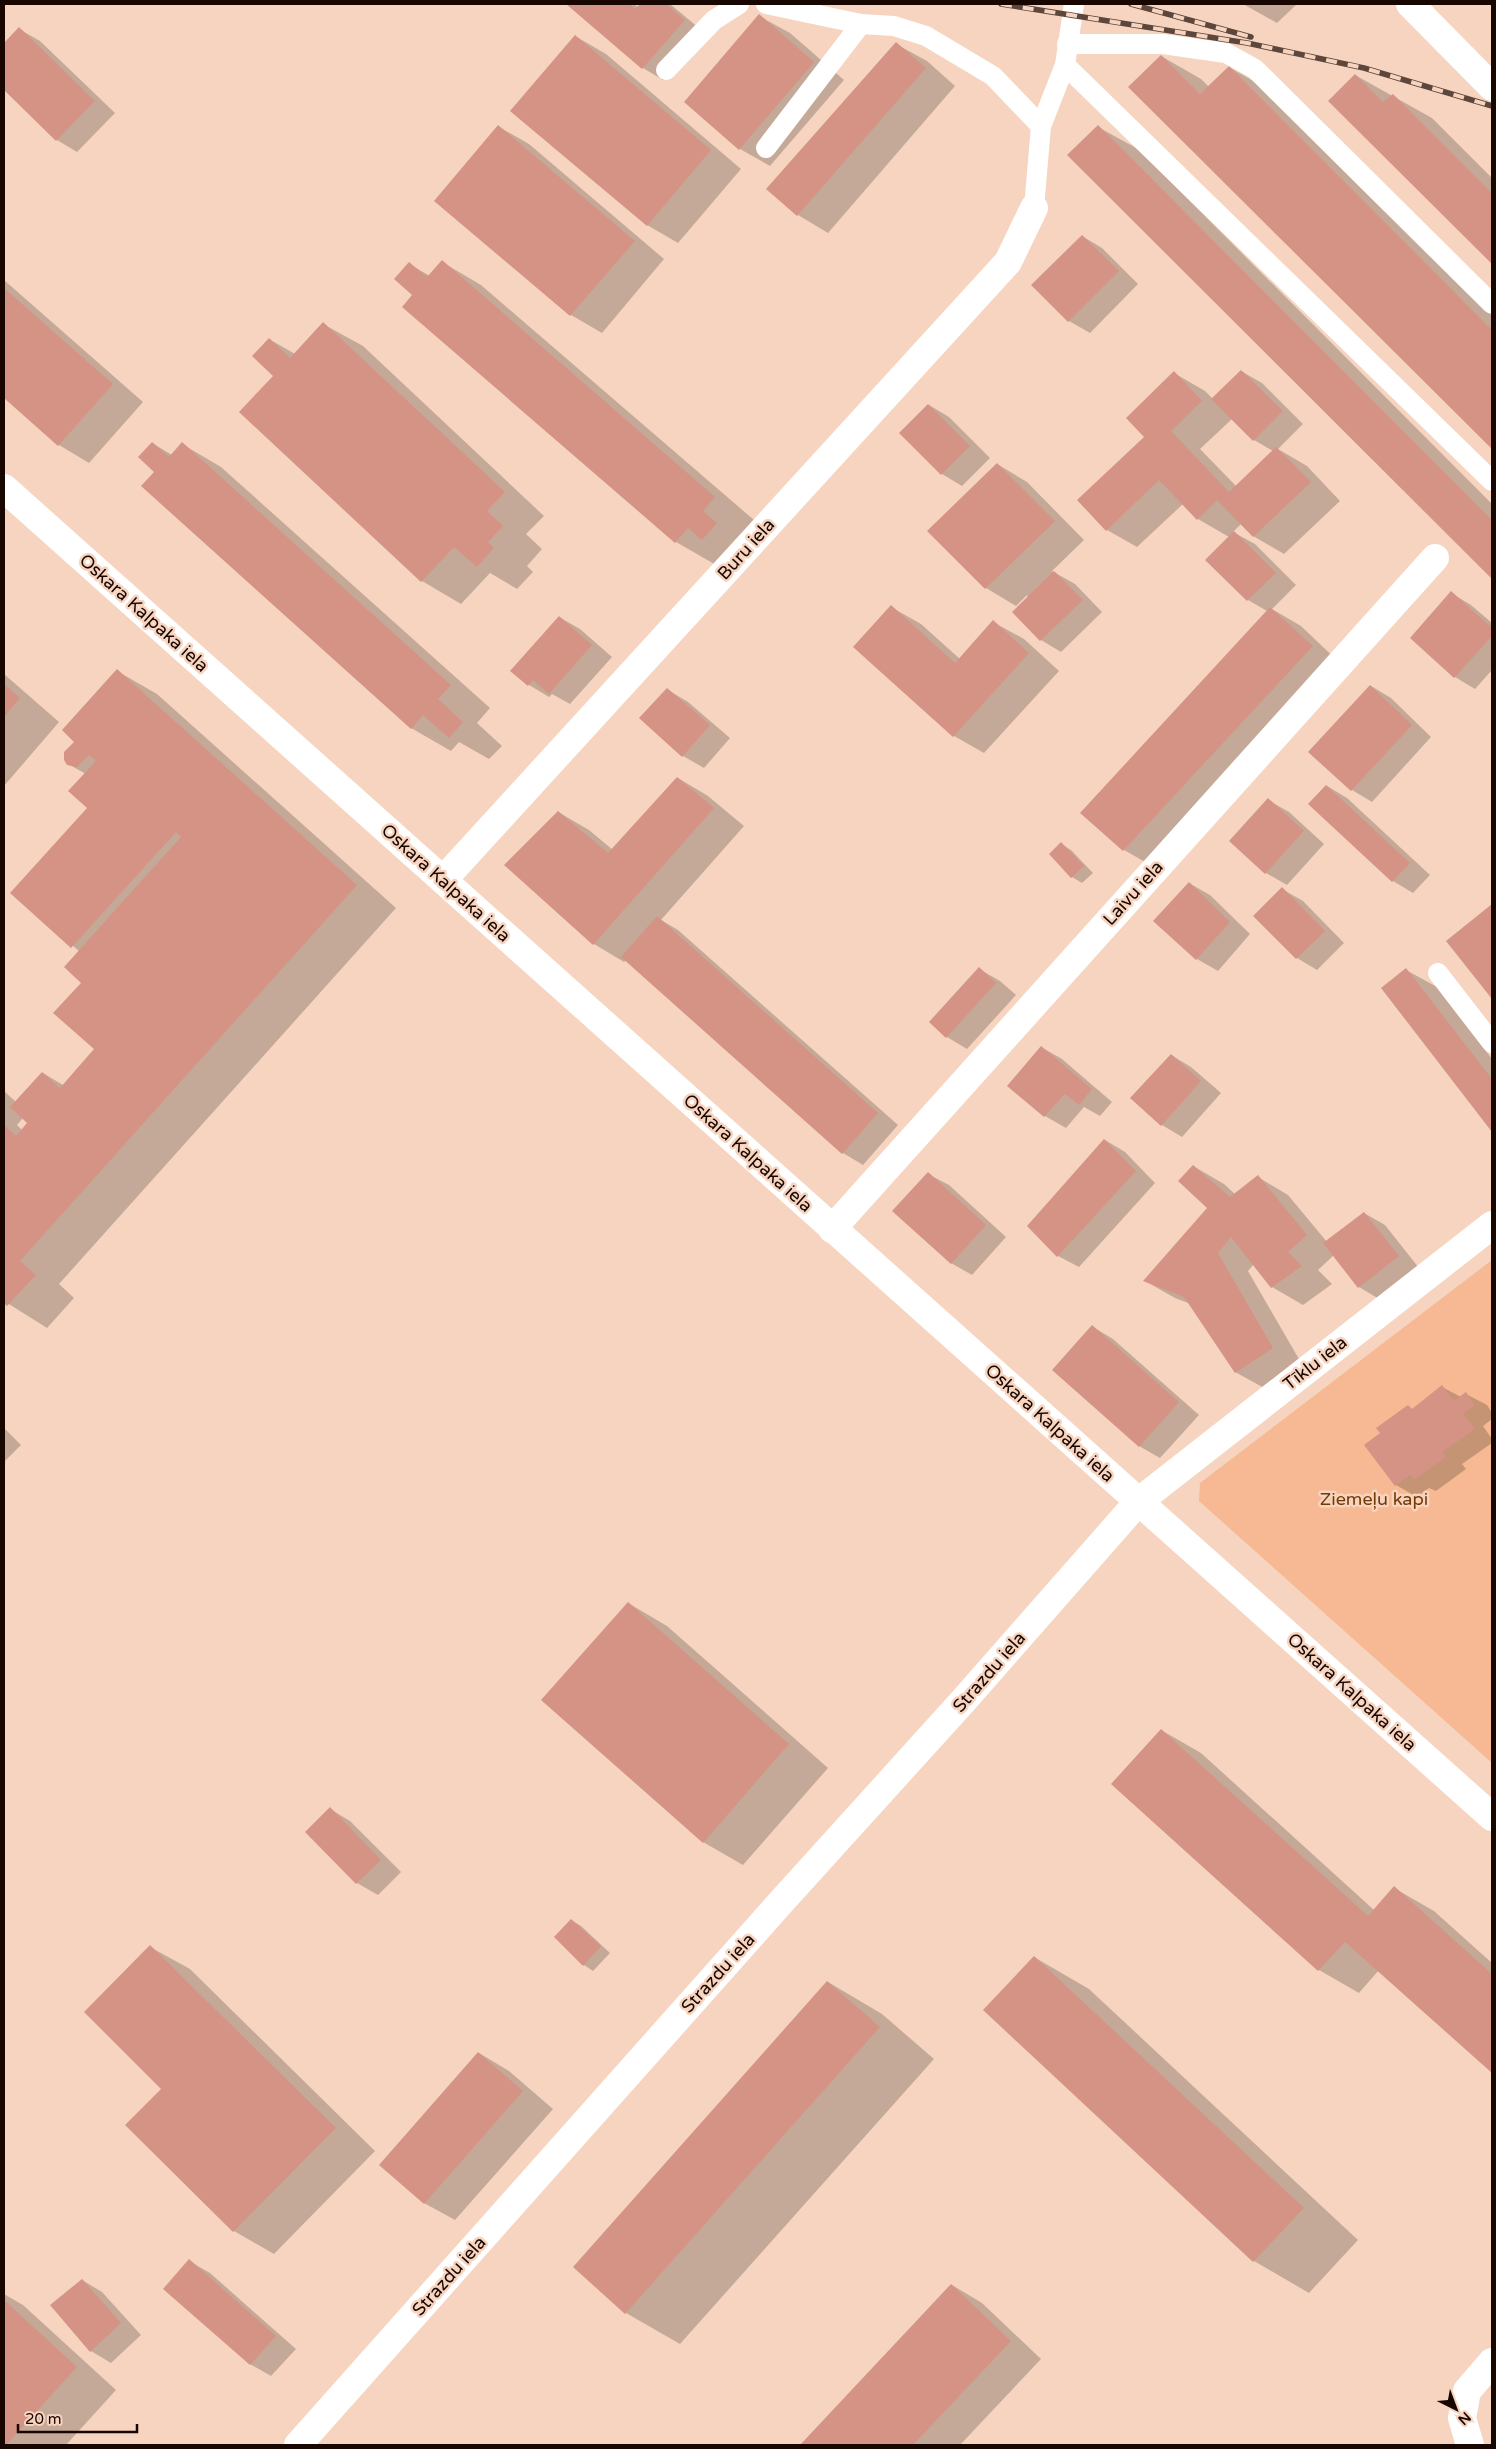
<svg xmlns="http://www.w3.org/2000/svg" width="1496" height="2449" font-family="'Varela Round',sans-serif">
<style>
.green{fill:#f6b993}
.shadow{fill:#0003;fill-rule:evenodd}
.building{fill:#d49385}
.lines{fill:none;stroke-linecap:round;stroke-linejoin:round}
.lane{stroke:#fff;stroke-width:20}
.street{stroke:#fff;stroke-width:28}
.secondary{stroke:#fff;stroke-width:28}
.rail-casing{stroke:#5d463b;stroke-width:5.5}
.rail{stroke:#f7d4bf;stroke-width:4;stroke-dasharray:11;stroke-linecap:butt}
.labels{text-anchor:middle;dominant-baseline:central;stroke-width:5;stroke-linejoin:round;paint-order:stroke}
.street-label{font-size:18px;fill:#180600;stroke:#f7d4bf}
.park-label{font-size:18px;fill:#763904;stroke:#f7d4bf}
</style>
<rect width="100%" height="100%" fill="#f7d4bf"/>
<!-- green -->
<polygon class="green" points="1492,1260 1492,1763 1199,1501 1200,1483"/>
<!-- shadow -->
<g class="shadow">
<polygon points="568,4 634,4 638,7 641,4 670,4 705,33 663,80 643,68"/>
<polygon points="1243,4 1297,4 1277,23"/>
<polygon points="759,16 790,33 844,80 770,166 740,149"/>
<polygon points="19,29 40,41 115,113 77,152 57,140 4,88 4,44"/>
<polygon points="575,36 606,54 741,169 678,243 647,225"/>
<polygon points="896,44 927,61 955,86 828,233 798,215"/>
<polygon points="1161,56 1201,79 1209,87 1229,67 1269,90 1492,314 1492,447 1130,87"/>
<polygon points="1355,75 1432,118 1492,178 1492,262 1330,101"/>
<polygon points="499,127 529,144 664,259 602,333 571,315 436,200"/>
<polygon points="1098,127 1138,149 1492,504 1492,577 1069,155"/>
<polygon points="1082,236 1102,248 1138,284 1090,333 1069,321 1033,285"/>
<polygon points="442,262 481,285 754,520 716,565 676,542 404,306 414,295 409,264 430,276"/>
<polygon points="4,280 143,402 89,463 59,445 4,397"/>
<polygon points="323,324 363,346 544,516 526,534 542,549 527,566 533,572 517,589 490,573 461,604 422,581 269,339 295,354"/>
<path d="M 1241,371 L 1262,383 L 1303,424 L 1278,449 L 1307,466 L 1340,501 L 1284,554 L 1253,536 L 1241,524 L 1233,532 L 1255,544 L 1296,585 L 1272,609 L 1301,626 L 1342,665 L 1154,867 L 1124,850 L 1267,611 L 1248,600 L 1207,560 L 1229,537 L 1198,519 L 1183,504 L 1137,547 L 1107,530 L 1174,373 L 1205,391 L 1213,399 ZM 1232,419 L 1254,440 L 1273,451 L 1236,486 L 1200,449 Z"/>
<polygon points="929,405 949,417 990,458 962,486 942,474"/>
<polygon points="152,443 172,455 182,444 221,467 490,708 477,723 502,746 489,759 459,742 451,751 411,728 156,472"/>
<polygon points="997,464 1027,482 1084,540 1052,571 1075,584 1102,612 1061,652 1041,640 1027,595 1016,606 986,588 929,531"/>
<polygon points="1451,593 1471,605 1492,623 1492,670 1475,689 1455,677"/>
<polygon points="891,607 921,624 960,659 993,622 1024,639 1059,671 984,753 954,736"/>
<polygon points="559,617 580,629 612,657 570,704 552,694 549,697 529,685"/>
<path d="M 117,671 L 157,694 L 396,908 L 59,1284 L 74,1298 L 47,1328 L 4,1301 L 4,1091 L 16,1102 L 43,1073 L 63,1085 L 96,1048 L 83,983 L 80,952 L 12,893 L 89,808 L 86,774 L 68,764 L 76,742 ZM 23,1118 L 29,1123 L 22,1130 L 17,1125 Z"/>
<polygon points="4,674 59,722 4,786"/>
<polygon points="1371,686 1391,698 1431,737 1372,802 1352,790"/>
<polygon points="668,690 688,702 730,738 704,768 683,756 641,718"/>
<polygon points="678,778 708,796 744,826 661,920 678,930 898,1125 863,1165 843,1153 626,960 624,962 594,944 558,812 589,830 613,850"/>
<polygon points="1327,786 1347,798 1430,875 1413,893 1393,881"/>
<polygon points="1268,800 1289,812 1324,844 1287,885 1266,873 1231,841"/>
<polygon points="1061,844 1071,850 1093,873 1082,883 1072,877"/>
<polygon points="1189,883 1210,895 1250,934 1218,971 1197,959 1155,921"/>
<polygon points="1282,889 1303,901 1344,943 1317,970 1297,958"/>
<polygon points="1492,905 1492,997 1448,941"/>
<polygon points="979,969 1000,981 1016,995 967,1049 947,1037 930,1022"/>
<polygon points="1406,970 1437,987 1492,1059 1492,1130 1382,988"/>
<polygon points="1041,1047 1062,1059 1112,1102 1100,1116 1084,1107 1066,1128 1045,1116 1009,1085"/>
<polygon points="1171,1055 1191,1067 1221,1093 1182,1137 1162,1125"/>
<polygon points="1105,1140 1125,1152 1155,1183 1079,1267 1058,1256"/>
<polygon points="1193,1166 1224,1184 1236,1195 1258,1177 1288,1195 1327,1242 1364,1213 1385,1225 1419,1268 1379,1299 1359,1287 1334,1255 1318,1270 1332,1284 1303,1305 1272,1287 1254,1264 1248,1271 1303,1366 1266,1389 1235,1372 1191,1304 1175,1298 1145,1281 1209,1207"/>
<polygon points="928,1174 949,1185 1006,1237 972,1275 951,1263"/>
<polygon points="1093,1327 1113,1339 1199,1415 1160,1458 1139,1446 1054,1370"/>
<polygon points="1442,1387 1461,1397 1466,1394 1487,1405 1492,1413 1492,1419 1483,1426 1492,1439 1492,1443 1462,1464 1466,1469 1436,1491 1429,1488 1417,1497 1396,1485 1382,1434 1408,1406 1413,1410"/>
<polygon points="4,1428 21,1445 4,1462"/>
<polygon points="628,1603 667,1626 828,1768 743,1865 703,1842"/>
<polygon points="1161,1730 1201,1753 1374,1910 1394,1888 1434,1911 1492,1963 1492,2071 1379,1970 1359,1993 1319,1970 1113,1784"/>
<polygon points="330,1809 350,1821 401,1872 378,1895 357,1883 306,1832"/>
<polygon points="571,1920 581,1926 610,1953 593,1971 584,1965"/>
<polygon points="150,1947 190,1969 375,2151 274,2254 234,2231 163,2089"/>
<polygon points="1034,1957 1089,1989 1358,2240 1309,2293 1254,2261 985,2010"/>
<polygon points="828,1982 882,2014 934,2059 680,2344 626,2313"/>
<polygon points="479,2053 509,2071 553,2109 455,2220 424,2203"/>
<polygon points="189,2261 210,2273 296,2349 271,2376 250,2364"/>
<polygon points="82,2280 102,2292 141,2335 111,2363 91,2351"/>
<polygon points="952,2285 982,2303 1041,2359 960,2445 802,2445"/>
<polygon points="4,2294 23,2305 116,2390 66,2445 4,2445"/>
</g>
<!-- building -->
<g class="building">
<polygon points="566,4 629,4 635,9 640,4 666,4 685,20 642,69"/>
<polygon points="759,14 814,62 739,150 684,102"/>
<polygon points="19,27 95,101 56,141 4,90 4,43"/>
<polygon points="575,35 711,150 647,226 510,111"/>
<polygon points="896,42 926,68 797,216 766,189"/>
<polygon points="1161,55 1200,94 1229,66 1492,330 1492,449 1128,87"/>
<polygon points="1355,74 1383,102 1393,94 1492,193 1492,264 1328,101"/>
<polygon points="498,125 635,241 570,316 434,201"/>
<polygon points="1098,125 1492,520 1492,579 1067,155"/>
<polygon points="1082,235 1119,271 1068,322 1031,285"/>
<polygon points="442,260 715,497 703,511 717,523 702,540 688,528 675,543 402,307 412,295 394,279 409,262 427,277"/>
<polygon points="4,288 113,384 58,446 4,398"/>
<polygon points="323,322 505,492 487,511 503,526 488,542 494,548 477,567 454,547 421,582 239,412 273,376 252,356 269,338 290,358"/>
<polygon points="1241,370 1283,411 1253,441 1211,399"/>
<polygon points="1174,371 1202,401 1171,431 1229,492 1276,447 1311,482 1253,537 1217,500 1197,520 1159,480 1106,531 1077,500 1144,437 1126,418"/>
<polygon points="928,404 970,446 941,475 899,433"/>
<polygon points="152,442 169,457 182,442 451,685 438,699 463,722 449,738 423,715 411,729 141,486 154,472 138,457"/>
<polygon points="997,463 1055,521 985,589 927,531"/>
<polygon points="1234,531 1276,573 1247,601 1205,560"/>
<polygon points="1054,571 1083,600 1040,641 1012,612"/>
<polygon points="1451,591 1492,628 1492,636 1454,678 1410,638"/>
<polygon points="891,605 955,663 993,620 1029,653 953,737 853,647"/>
<polygon points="1270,607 1313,646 1123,851 1080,813"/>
<polygon points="559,616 592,645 549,694 533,680 528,686 510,671"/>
<polygon points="117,669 357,885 20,1261 36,1275 7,1306 4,1303 4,1125 16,1136 27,1123 10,1107 42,1072 60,1088 94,1049 53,1013 81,983 64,967 181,837 176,832 71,948 10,893 87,808 68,791 96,761 89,755 77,767 67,765 64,760 64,752 74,742 62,730"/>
<polygon points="4,684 20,698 4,717"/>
<polygon points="1370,685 1412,725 1351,791 1308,752"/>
<polygon points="667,688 710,725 682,757 639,718"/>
<polygon points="677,777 714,808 593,945 504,865 558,811 608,853"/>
<polygon points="1326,785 1410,863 1392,882 1308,804"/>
<polygon points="1268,798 1304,831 1265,874 1229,841"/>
<polygon points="1061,842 1084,866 1071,878 1049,854"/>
<polygon points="1189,882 1230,922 1196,960 1153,921"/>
<polygon points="1282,887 1325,931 1296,959 1253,916"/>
<polygon points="1492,904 1492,999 1446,941"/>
<polygon points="657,916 878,1113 842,1154 621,957"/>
<polygon points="979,967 996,983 946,1038 929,1022"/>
<polygon points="1406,968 1492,1079 1492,1132 1381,988"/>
<polygon points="1041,1046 1092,1089 1079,1105 1065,1094 1044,1117 1007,1086"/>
<polygon points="1171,1054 1201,1081 1161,1126 1130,1098"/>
<polygon points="1104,1139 1136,1171 1057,1257 1027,1226"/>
<polygon points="1193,1165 1230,1197 1258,1175 1307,1235 1288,1252 1302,1266 1271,1288 1231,1237 1218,1253 1273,1348 1235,1373 1184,1297 1143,1281 1207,1208 1178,1181"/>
<polygon points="928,1172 986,1225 951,1264 892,1211"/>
<polygon points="1364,1212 1399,1256 1358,1288 1323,1243"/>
<polygon points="1092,1325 1179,1402 1139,1447 1052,1370"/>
<polygon points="1442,1385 1454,1401 1466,1392 1475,1405 1463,1414 1475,1429 1442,1452 1446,1457 1414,1480 1410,1475 1395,1486 1364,1445 1380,1433 1376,1428 1408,1405 1412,1409"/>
<polygon points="628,1602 789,1744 703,1843 541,1700"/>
<polygon points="1161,1729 1368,1916 1394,1886 1492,1974 1492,2073 1345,1942 1318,1971 1111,1784"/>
<polygon points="330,1807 381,1860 356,1884 305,1832"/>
<polygon points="571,1919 601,1946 583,1966 554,1937"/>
<polygon points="150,1945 336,2128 233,2232 125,2125 161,2089 84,2012"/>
<polygon points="1034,1956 1304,2208 1253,2262 983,2010"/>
<polygon points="827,1981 880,2027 625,2314 573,2267"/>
<polygon points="478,2052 523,2091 424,2204 379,2165"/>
<polygon points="189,2259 276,2336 250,2365 163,2289"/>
<polygon points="82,2279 121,2323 90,2352 50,2305"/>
<polygon points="951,2284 1011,2341 913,2445 800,2445"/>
<polygon points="4,2300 77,2367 6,2445 4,2445"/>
</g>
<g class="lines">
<!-- lane -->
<g class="lane">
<polyline points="766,4 861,24 894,26 926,36 993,76 1041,126"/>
<polyline points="1067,44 1163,44 1226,53 1255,69 1492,304"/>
<polyline points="1065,65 1492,481"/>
<polyline points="666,70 714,20 739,4"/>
<polyline points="766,148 861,24"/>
<polyline points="1034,208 1041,126 1065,65 1074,4"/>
<polyline points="1438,973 1492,1043"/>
</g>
<!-- street -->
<g class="street">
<polyline points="1410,4 1492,87"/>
<polyline points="443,880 1008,262 1034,208"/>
<polyline points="832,1229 1435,558"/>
<polyline points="298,2445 782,1901 964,1700 1138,1502 1492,1225"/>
<polyline points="1470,2445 1462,2418 1467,2391 1492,2362"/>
</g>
<!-- secondary -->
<polyline class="secondary" points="4,488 1492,1817"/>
<defs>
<g id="rail">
<polyline points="1001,4 1247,43 1364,68 1492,106"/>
<polyline points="1131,4 1251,37"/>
</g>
</defs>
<!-- rail casing -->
<use href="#rail" class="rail-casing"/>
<!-- rail -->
<use href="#rail" class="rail"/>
</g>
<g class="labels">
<!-- street labels -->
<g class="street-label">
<text transform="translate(746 549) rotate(-48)">Buru iela</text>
<text transform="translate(144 613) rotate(42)">Oskara Kalpaka iela</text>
<text transform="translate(446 883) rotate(42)">Oskara Kalpaka iela</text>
<text transform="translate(1133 893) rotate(-48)">Laivu iela</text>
<text transform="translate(748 1153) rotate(42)">Oskara Kalpaka iela</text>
<text transform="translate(1315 1363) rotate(-38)">Tīklu iela</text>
<text transform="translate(1050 1423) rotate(42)">Oskara Kalpaka iela</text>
<text transform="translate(989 1672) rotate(-49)">Strazdu iela</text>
<text transform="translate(1352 1692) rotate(42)">Oskara Kalpaka iela</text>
<text transform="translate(718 1973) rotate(-48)">Strazdu iela</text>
<text transform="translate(449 2276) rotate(-48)">Strazdu iela</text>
</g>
<!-- park labels -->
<g class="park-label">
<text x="1374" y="1499">Ziemeļu kapi</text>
</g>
</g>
<!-- border -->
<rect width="1496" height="2449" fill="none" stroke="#180600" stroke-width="10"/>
<!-- north arrow -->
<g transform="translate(1456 2409) rotate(138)" stroke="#f7d4bf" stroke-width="4" paint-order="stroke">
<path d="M0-4L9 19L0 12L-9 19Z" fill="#180600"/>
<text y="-8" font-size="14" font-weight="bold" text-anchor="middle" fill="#180600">N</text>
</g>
<!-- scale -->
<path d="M18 2424v8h119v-8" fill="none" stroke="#180600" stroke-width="2.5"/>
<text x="25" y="2424" font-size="15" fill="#180600" stroke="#f7d4bf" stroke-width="4" paint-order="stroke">20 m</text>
</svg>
